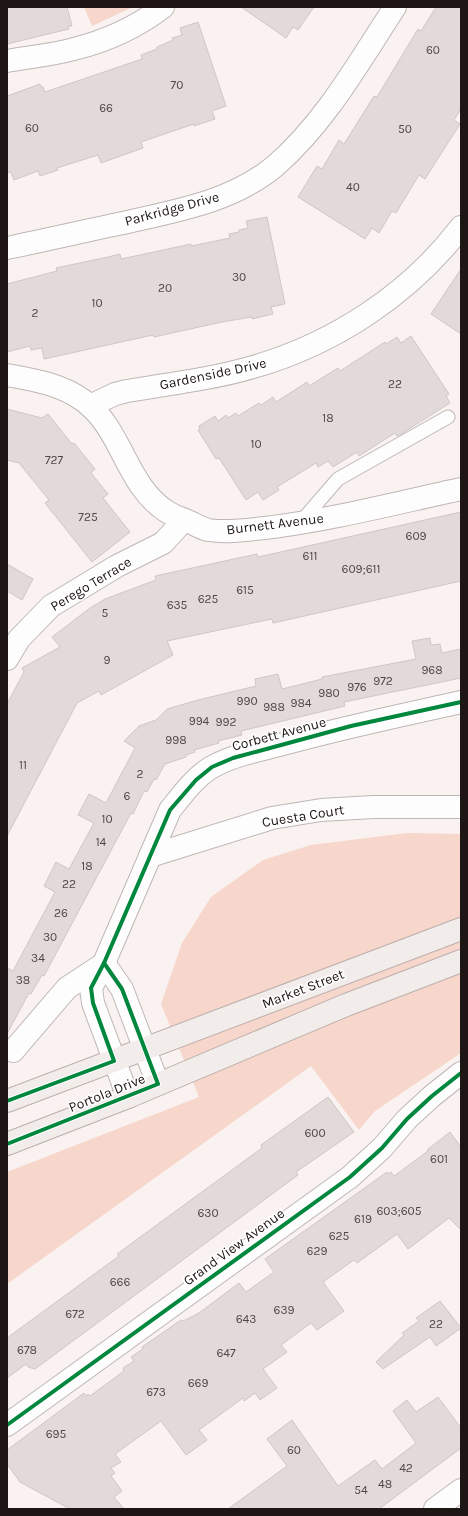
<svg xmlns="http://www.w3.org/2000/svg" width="468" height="1516" font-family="Karla,sans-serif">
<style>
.green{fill:#f7d6cb}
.building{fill:#e1dad8;stroke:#cec7c5}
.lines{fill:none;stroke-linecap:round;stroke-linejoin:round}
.service-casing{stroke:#beb7b5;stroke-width:15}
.minor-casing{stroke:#beb7b5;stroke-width:24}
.primary-casing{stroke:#bcafab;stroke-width:24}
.service{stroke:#fefdfd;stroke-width:13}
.minor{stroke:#fefdfd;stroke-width:22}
.primary{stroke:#f2ecea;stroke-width:22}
.cycleway-casing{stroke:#fff;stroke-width:6}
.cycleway{stroke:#00873e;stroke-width:4}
.labels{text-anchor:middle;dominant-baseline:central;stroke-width:3.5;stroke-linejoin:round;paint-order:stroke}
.number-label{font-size:12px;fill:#4e4745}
.street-label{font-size:14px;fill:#1d1614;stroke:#fff}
</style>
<rect width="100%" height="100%" fill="#f9f2f0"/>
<!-- green -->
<g class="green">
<polygon points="84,7 133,7 92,26"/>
<polygon points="407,833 461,834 461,1053 375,1111 359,1130 311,1066 7,1284 7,1172 199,1097 161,1004 182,943 211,897 263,860 311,845"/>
</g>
<!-- building -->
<g class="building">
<polygon points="7,7 67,7 72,26 68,26 69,29 7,44"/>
<polygon points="241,7 314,7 298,30 293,27 286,38"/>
<polygon points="436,7 461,7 461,109 454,120 460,124 425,179 419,175 396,213 392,211 379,233 372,228 365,239 298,197 317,166 322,169 339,140 344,144 374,96 377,97 418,29 421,31"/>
<polygon points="198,22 226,106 212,111 215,119 194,126 194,124 141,142 143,148 101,163 98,155 57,168 58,170 40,176 38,171 14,180 11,172 7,173 7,96 40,84 41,87 43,87 45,92 142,59 141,55 157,49 157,47 173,40 172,38 182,35 180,28"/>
<polygon points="267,217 285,304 271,307 273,314 252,319 252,317 222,322 154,337 153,335 44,359 42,348 31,350 30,346 7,352 7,284 57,271 56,268 108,257 120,254 121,259 191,244 191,246 230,238 229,234 239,232 239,230 248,228 246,221"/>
<polygon points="461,269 461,334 431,314"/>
<polygon points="411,336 449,394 446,396 450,403 401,434 397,436 395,433 359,456 357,452 333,467 328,461 318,467 316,463 277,487 279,490 263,500 258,492 246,500 219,458 216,459 198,430 200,429 199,426 215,416 218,421 226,415 228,418 236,413 238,416 259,403 261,405 273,397 276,402 307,382 309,386 338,368 340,371 385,342 386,344 397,337 401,343"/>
<polygon points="7,409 42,418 48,414 72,444 74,443 95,469 91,473 108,494 103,498 130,532 92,562 45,503 49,500 19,463 7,460"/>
<polygon points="461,512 461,581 273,623 272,619 167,641 173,655 101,695 99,691 77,703 7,836 7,704 24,672 22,668 60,647 52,637 90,608 105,599 156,580 155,576 257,554 258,557"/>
<polygon points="7,564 33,579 22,600 7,591"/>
<polygon points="430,638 431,645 440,644 442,653 461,649 461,678 344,702 345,706 241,731 242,735 218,741 219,743 194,750 195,752 186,755 186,757 165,764 156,780 154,779 147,792 144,791 133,814 131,813 44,976 42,975 31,994 29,993 7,1034 7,968 13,971 55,892 44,886 56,862 69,869 94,823 78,815 89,794 106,803 135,748 124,741 139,726 156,720 167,709 198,700 256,686 255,679 278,674 282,689 322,679 322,677 416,659 412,641"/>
<polygon points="328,1097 354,1132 296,1172 298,1175 35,1369 28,1367 26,1364 7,1378 7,1338 119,1256 117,1254 262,1148 261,1145"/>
<polygon points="450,1132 461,1147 461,1230 449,1218 408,1249 397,1234 357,1263 354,1260 323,1282 344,1311 317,1330 311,1323 281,1345 287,1352 263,1369 277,1388 260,1400 255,1393 244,1401 243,1398 199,1430 207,1440 186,1455 161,1421 115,1454 121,1462 111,1468 115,1473 111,1476 122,1491 114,1497 124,1509 70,1509 20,1482 7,1464 7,1450 84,1393 86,1396 88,1394 90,1396 124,1371 123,1368 134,1361 131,1357 143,1349 142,1347 181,1320 183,1321 199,1313 239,1283 246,1292 274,1272 265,1259 387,1172 388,1174 391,1172 394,1176 428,1151 427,1150"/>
<polygon points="440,1301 461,1328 436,1346 430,1337 383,1369 376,1362 404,1335 402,1333 419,1321 416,1318"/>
<polygon points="438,1397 461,1428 461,1448 379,1509 228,1509 287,1466 267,1439 292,1420 338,1486 375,1460 382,1469 416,1443 393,1411 407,1400 416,1412"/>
</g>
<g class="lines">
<defs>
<polyline id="service" points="300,523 338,479 448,417"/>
<g id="minor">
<path d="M 7,61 C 29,57 52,55 74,49 C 106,41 137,27 163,7"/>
<path d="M 7,248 C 46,240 84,231 123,223 C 175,211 232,202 275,166 C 325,123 359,62 395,7"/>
<path d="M 7,375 C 34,380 61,384 84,401 C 122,429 126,485 166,511 C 172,515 179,518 185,520 C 193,523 200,528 208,530 C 227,533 246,530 265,528 C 331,520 396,503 461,489"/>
<path d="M 90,406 L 115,394 L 127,391 C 169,384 212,379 253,367 C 334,344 410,294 461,227"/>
<polyline points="7,659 19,639 51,606 117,566 163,543 184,520"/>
<polyline points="150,856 272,818 321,810 373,807 461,807"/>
<polyline points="104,963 122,989 158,1084"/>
<polyline points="13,1051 67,988 102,965"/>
<path d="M 128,1097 L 93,1003 L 91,988 L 104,963 L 170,810 C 182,795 195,777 212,767 C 235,754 262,750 287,743 C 345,727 403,715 461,702"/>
<polyline points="7,1425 350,1177 382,1148 407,1119 432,1096 461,1073"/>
<polyline points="435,1509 461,1490"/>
</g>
<g id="primary">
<polyline points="7,1101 461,929"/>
<polyline points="7,1144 128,1097 346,1005 461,961"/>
</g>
</defs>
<!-- service casing -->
<use href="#service" class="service-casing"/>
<!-- minor casing -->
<use href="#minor" class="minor-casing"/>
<!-- primary casing -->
<use href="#primary" class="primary-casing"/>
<!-- service -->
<use href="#service" class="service"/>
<!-- minor -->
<use href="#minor" class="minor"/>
<!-- primary -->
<use href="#primary" class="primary"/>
<defs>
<g id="cycleway">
<polyline points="7,1101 114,1061 93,1003 91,988 104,963 170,810 196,780 212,767 233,758 351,726 461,702"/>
<polyline points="7,1144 158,1084 122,989 104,963"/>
<polyline points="7,1425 350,1177 382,1148 407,1119 432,1096 461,1073"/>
</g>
</defs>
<!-- cycleway casing -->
<use href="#cycleway" class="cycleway-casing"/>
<!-- cycleway -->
<use href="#cycleway" class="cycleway"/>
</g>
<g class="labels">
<!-- number labels -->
<g class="number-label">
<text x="433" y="50">60</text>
<text x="177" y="85">70</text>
<text x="106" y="108">66</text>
<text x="32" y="128">60</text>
<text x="405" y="129">50</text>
<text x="353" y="187">40</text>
<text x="239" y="277">30</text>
<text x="165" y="288">20</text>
<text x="97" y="303">10</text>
<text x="35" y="313">2</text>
<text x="395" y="384">22</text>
<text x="328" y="418">18</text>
<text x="256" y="444">10</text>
<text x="54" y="460">727</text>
<text x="88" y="517">725</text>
<text x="416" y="536">609</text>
<text x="310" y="556">611</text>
<text x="361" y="569">609;611</text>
<text x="245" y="590">615</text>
<text x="208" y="599">625</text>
<text x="177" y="605">635</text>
<text x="105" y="613">5</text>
<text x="107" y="660">9</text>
<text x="432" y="670">968</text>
<text x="383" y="681">972</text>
<text x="357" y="687">976</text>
<text x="329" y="693">980</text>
<text x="247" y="701">990</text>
<text x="301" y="703">984</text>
<text x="274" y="707">988</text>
<text x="199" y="721">994</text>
<text x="226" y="722">992</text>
<text x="176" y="740">998</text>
<text x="23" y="765">11</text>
<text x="140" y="774">2</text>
<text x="127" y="796">6</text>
<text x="107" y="819">10</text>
<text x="101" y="842">14</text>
<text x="87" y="866">18</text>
<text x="69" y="884">22</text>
<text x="61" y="913">26</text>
<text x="50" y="937">30</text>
<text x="38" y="958">34</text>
<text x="23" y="980">38</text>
<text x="315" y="1133">600</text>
<text x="439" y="1159">601</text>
<text x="399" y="1211">603;605</text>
<text x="208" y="1213">630</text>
<text x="363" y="1219">619</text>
<text x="339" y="1236">625</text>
<text x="317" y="1251">629</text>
<text x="120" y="1282">666</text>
<text x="284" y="1310">639</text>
<text x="75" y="1314">672</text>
<text x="246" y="1319">643</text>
<text x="436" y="1324">22</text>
<text x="27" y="1350">678</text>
<text x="226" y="1353">647</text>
<text x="198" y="1383">669</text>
<text x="156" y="1392">673</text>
<text x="56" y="1434">695</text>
<text x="294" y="1450">60</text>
<text x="406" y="1468">42</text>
<text x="385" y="1484">48</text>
<text x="361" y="1490">54</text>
</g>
<!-- street labels -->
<g class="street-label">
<text transform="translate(172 209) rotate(-15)">Parkridge Drive</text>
<text transform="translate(213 374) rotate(-12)">Gardenside Drive</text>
<text transform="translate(275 524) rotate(-7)">Burnett Avenue</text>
<text transform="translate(91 584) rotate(-31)">Perego Terrace</text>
<text transform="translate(279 734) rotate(-15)">Corbett Avenue</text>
<text transform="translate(303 816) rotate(-9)">Cuesta Court</text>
<text transform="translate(303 989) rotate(-21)">Market Street</text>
<text transform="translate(107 1093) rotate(-22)">Portola Drive</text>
<text transform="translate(234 1247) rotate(-36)">Grand View Avenue</text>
</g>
</g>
<!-- border -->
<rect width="468" height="1516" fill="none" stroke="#1d1614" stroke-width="16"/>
</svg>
